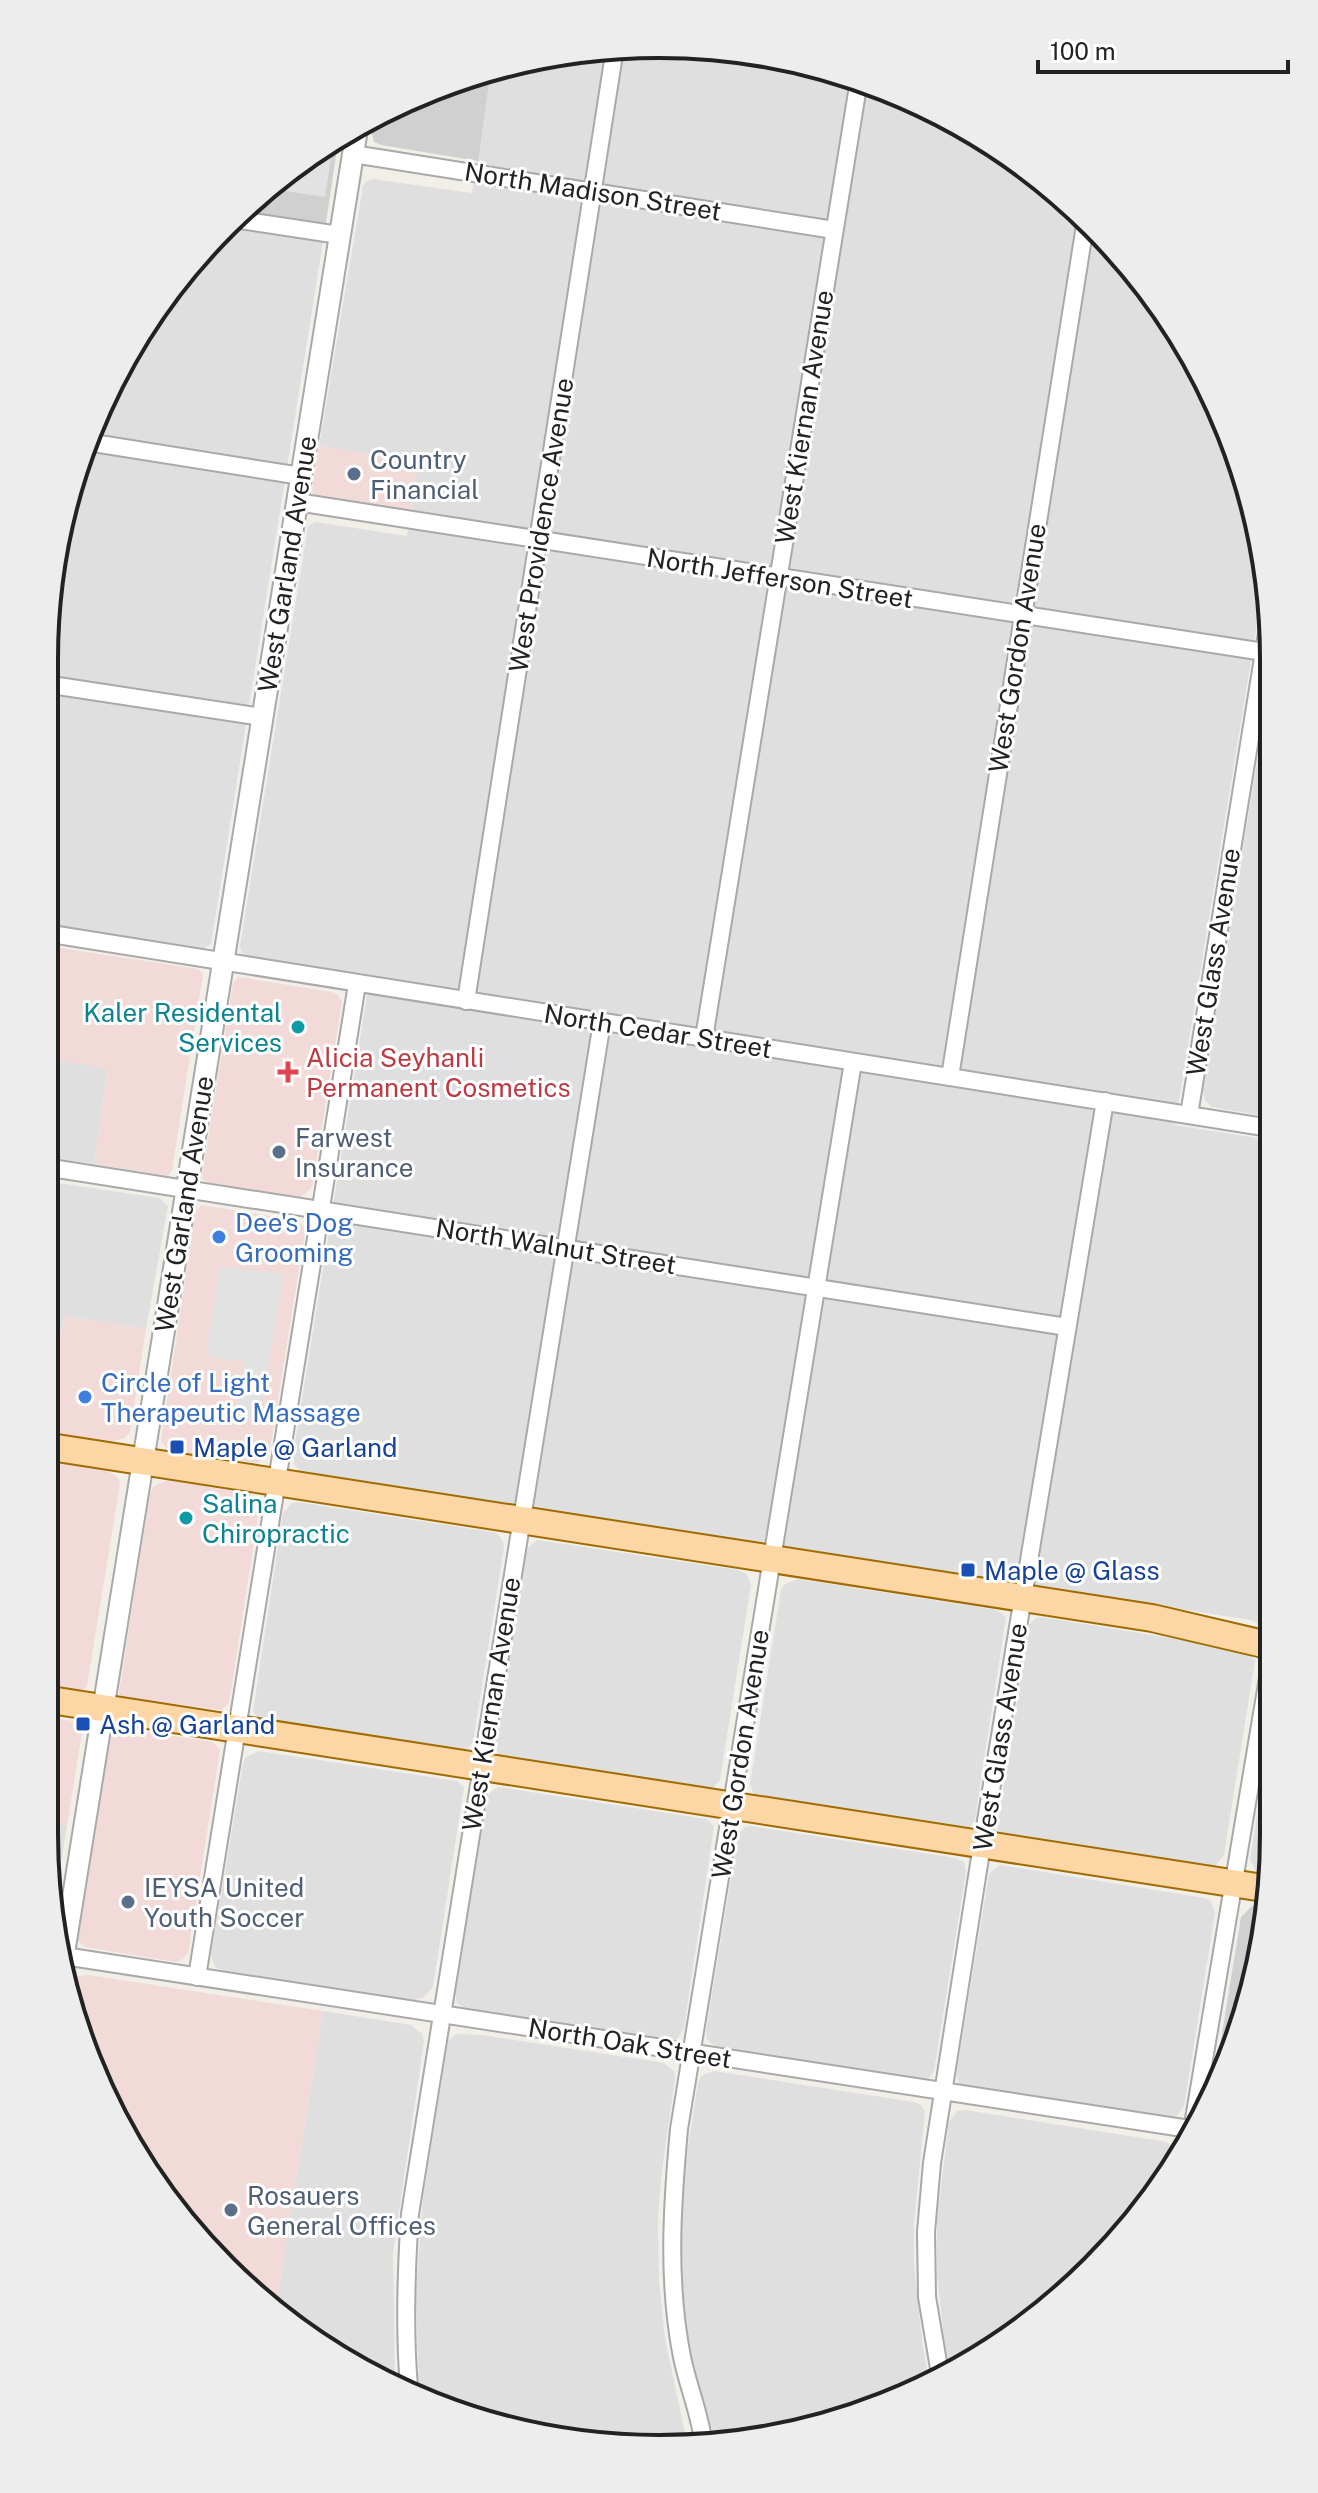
<svg xmlns="http://www.w3.org/2000/svg" width="1318" height="2493" font-family="'Public Sans',sans-serif">
<style>
.residential{fill:#e0dfdf}
.commercial{fill:#f2dad9}
.religious{fill:#d0d0d0}
.parking{fill:#e2e2e2}
.lines{fill:none;stroke-linecap:round;stroke-linejoin:round}
.minor-casing{stroke:#a9a9a9;stroke-width:20}
.tertiary-casing{stroke:#a9a9a9;stroke-width:24}
.primary-casing{stroke:#a06b00;stroke-width:30}
.minor{stroke:#fff;stroke-width:16}
.tertiary{stroke:#fff;stroke-width:20}
.primary{stroke:#fcd6a4;stroke-width:26}
.service-dot{fill:#5c6f8a;stroke:#fff;stroke-width:3}
.culture-dot{fill:#0f9aa8;stroke:#fff;stroke-width:3}
.health-dot{fill:#e0444e;stroke:#fff;stroke-width:3}
.shop-dot{fill:#3f7fe0;stroke:#fff;stroke-width:3}
.transit-dot{fill:#1a4fb4;stroke:#fff;stroke-width:3}
.labels{text-anchor:middle;dominant-baseline:central;stroke-width:6;stroke-linejoin:round;paint-order:stroke}
.street-label{font-size:26px;fill:#222;stroke:#fff}
.service-label{font-size:26px;fill:#4e5e75;stroke:#fff;text-anchor:start}
.culture-label{font-size:26px;fill:#0d838f;stroke:#fff;text-anchor:end}
.health-label{font-size:26px;fill:#be3a42;stroke:#fff;text-anchor:start}
.shop-label{font-size:26px;fill:#366cbe;stroke:#fff;text-anchor:start}
.transit-label{font-size:26px;fill:#164399;stroke:#fff;text-anchor:start}
.rim{fill:none;stroke:#222;stroke-width:4}
</style>
<rect width="100%" height="100%" fill="#f2efe9"/>
<!-- residential -->
<g class="residential">
<polygon points="700,45 819,65 931,108 1064,196 1147,285 1227,424 1266,569 1175,1125 1270,1140 1272,1631 1251,1620 302,1472 295,1466 293,1455 370,977 248,956 242,953 240,946 308,526 316,522 407,536 418,462 319,446 363,186 367,181 373,179 472,193 491,70 579,49"/>
<polygon points="245,206 245,211 326,223 211,944 202,949 45,924 45,619 65,500 108,387 171,284"/>
<polygon points="1269,690 1270,1117 1212,1107 1205,1101 1203,1091"/>
<polygon points="45,1058 108,1068 94,1164 45,1157"/>
<polygon points="45,1181 159,1198 168,1206 146,1329 64,1316 44,1430"/>
<polygon points="298,1502 492,1532 498,1534 503,1541 504,1548 473,1742 467,1749 261,1720 253,1712 283,1513 292,1503"/>
<polygon points="537,1540 738,1570 747,1574 751,1585 720,1780 714,1787 709,1789 505,1759 499,1755 495,1745 526,1553 528,1548"/>
<polygon points="797,1579 997,1610 1006,1617 975,1819 970,1827 963,1828 754,1795 750,1784 781,1590 784,1585"/>
<polygon points="1041,1617 1189,1641 1247,1654 1255,1660 1224,1855 1215,1866 1208,1867 1005,1835 997,1829 1029,1625 1036,1618"/>
<polygon points="1272,1723 1273,1874 1272,1878 1258,1875 1250,1860"/>
<polygon points="259,1751 457,1781 464,1787 433,1987 423,1998 414,2000 221,1970 215,1967 211,1955 243,1764 246,1757"/>
<polygon points="498,1787 706,1819 714,1826 684,2028 677,2039 670,2040 469,2011 457,2003 455,1992 487,1795"/>
<polygon points="44,1822 67,1826 55,1899 44,1834"/>
<polygon points="750,1826 955,1858 964,1862 966,1872 934,2071 928,2079 719,2049 707,2040 706,2031 738,1835 745,1827"/>
<polygon points="1000,1865 1204,1898 1211,1901 1215,1913 1184,2106 1177,2116 1170,2119 966,2089 960,2085 956,2075 989,1874"/>
<polygon points="323,2011 411,2025 422,2034 424,2041 393,2253 395,2380 318,2346 276,2306"/>
<polygon points="456,2034 482,2035 664,2063 674,2071 675,2078 662,2170 658,2216 659,2281 665,2339 688,2447 500,2428 419,2392 416,2290 423,2198 448,2041"/>
<polygon points="714,2071 914,2102 921,2105 925,2111 914,2224 914,2265 923,2348 929,2381 895,2402 711,2445 687,2334 682,2289 681,2220 683,2179 698,2083 701,2076"/>
<polygon points="965,2110 1167,2142 1177,2152 1177,2159 1147,2209 1065,2296 950,2368 944,2338 937,2275 937,2220 949,2122 957,2111"/>
</g>
<!-- commercial -->
<g class="commercial">
<polygon points="319,446 419,462 410,513 320,499 314,496 312,491"/>
<polygon points="47,946 198,969 203,974 172,1170 168,1176 94,1164 108,1069 45,1058"/>
<polygon points="238,977 332,992 337,994 342,1002 312,1187 301,1197 208,1183 202,1178 233,983"/>
<polygon points="202,1205 299,1221 303,1226 305,1232 270,1449 268,1456 257,1463 173,1451 165,1447 161,1440 196,1210"/>
<polygon points="64,1316 146,1329 130,1432 125,1438 111,1442 44,1435"/>
<polygon points="44,1458 108,1471 118,1478 120,1484 87,1686 82,1691 44,1686"/>
<polygon points="167,1480 250,1494 260,1504 229,1703 221,1710 128,1698 121,1697 119,1693 150,1494 154,1486"/>
<polygon points="44,1717 73,1721 78,1724 82,1732 67,1826 44,1822"/>
<polygon points="123,1728 213,1742 220,1750 188,1953 183,1959 176,1962 85,1947 78,1941 110,1741 113,1735"/>
<polygon points="88,1975 323,2011 276,2306 171,2209 77,2032 70,1987 76,1976"/>
</g>
<!-- religious -->
<g class="religious">
<polygon points="475,74 490,76 478,161 381,145 374,142 372,134 375,116 462,77"/>
<polygon points="339,135 326,223 244,211 245,206 254,196"/>
<polygon points="1252,1906 1267,1907 1253,1994 1210,2107 1241,1917"/>
</g>
<!-- parking -->
<g class="parking">
<polygon points="334,139 325,197 266,188"/>
<polygon points="220,1266 284,1275 259,1419 236,1416 244,1362 206,1356"/>
</g>
<g class="lines">
<defs>
<g id="minor">
<polyline points="353,154 834,230"/>
<polyline points="233,219 339,235"/>
<polyline points="87,442 301,476"/>
<polyline points="297,502 1264,652"/>
<polyline points="45,684 262,717"/>
<polyline points="45,933 1270,1128"/>
<polyline points="466,1001 615,48"/>
<polyline points="704,1038 859,80"/>
<polyline points="950,1077 1086,219"/>
<polyline points="1189,1115 1269,621"/>
<polyline points="45,1167 1067,1327"/>
<polyline points="64,1956 1196,2130"/>
<polyline points="197,1977 357,984"/>
<polyline points="1191,2137 1272,1654"/>
<polyline points="940,2374 927,2297 926,2232 932,2163 982,1845 1105,1101"/>
<path d="M 409,2387 C 404,2329 406,2272 410,2214 L 602,1022"/>
<path d="M 704,2447 C 701,2416 688,2387 682,2357 C 667,2281 672,2206 679,2129 L 853,1062"/>
</g>
<polyline id="tertiary" points="64,1953 358,123"/>
<g id="primary">
<polyline points="44,1446 1152,1618 1272,1646"/>
<polyline points="44,1699 1270,1889"/>
</g>
</defs>
<!-- minor casing -->
<use href="#minor" class="minor-casing"/>
<!-- tertiary casing -->
<use href="#tertiary" class="tertiary-casing"/>
<!-- primary casing -->
<use href="#primary" class="primary-casing"/>
<!-- minor -->
<use href="#minor" class="minor"/>
<!-- tertiary -->
<use href="#tertiary" class="tertiary"/>
<!-- primary -->
<use href="#primary" class="primary"/>
</g>
<!-- markers -->
<g class="service-dot">
<circle cx="354" cy="474" r="8"/>
<circle cx="279" cy="1152" r="8"/>
<circle cx="128" cy="1902" r="8"/>
<circle cx="231" cy="2210" r="8"/>
</g>
<g class="culture-dot">
<circle cx="298" cy="1027" r="8"/>
<circle cx="186" cy="1518" r="8"/>
</g>
<path class="health-dot" d="M284 1060h8v8h8v8h-8v8h-8v-8h-8v-8h8z"/>
<g class="shop-dot">
<circle cx="219" cy="1237" r="8"/>
<circle cx="85" cy="1397" r="8"/>
</g>
<g class="transit-dot">
<rect x="169" y="1439" width="16" height="16" rx="4"/>
<rect x="960" y="1562" width="16" height="16" rx="4"/>
<rect x="75" y="1716" width="16" height="16" rx="4"/>
</g>
<g class="labels">
<!-- street labels -->
<g class="street-label">
<text transform="translate(593 191) rotate(9)">North Madison Street</text>
<text transform="translate(804 417) rotate(-81)">West Kiernan Avenue</text>
<text transform="translate(541 525) rotate(-81)">West Providence Avenue</text>
<text transform="translate(287 564) rotate(-81)">West Garland Avenue</text>
<text transform="translate(780 578) rotate(9)">North Jefferson Street</text>
<text transform="translate(1017 648) rotate(-81)">West Gordon Avenue</text>
<text transform="translate(1213 962) rotate(-81)">West Glass Avenue</text>
<text transform="translate(658 1031) rotate(9)">North Cedar Street</text>
<text transform="translate(184 1204) rotate(-81)">West Garland Avenue</text>
<text transform="translate(556 1246) rotate(9)">North Walnut Street</text>
<text transform="translate(491 1704) rotate(-81)">West Kiernan Avenue</text>
<text transform="translate(1000 1737) rotate(-81)">West Glass Avenue</text>
<text transform="translate(740 1754) rotate(-81)">West Gordon Avenue</text>
<text transform="translate(630 2043) rotate(9)">North Oak Street</text>
</g>
<!-- service labels -->
<g class="service-label">
<text x="370" y="459">Country<tspan x="370" dy="30">Financial</tspan></text>
<text x="295" y="1137">Farwest<tspan x="295" dy="30">Insurance</tspan></text>
<text x="144" y="1887">IEYSA United<tspan x="144" dy="30">Youth Soccer</tspan></text>
<text x="247" y="2195">Rosauers<tspan x="247" dy="30">General Offices</tspan></text>
</g>
<!-- culture labels -->
<g class="culture-label">
<text x="282" y="1012">Kaler Residental<tspan x="282" dy="30">Services</tspan></text>
<text x="202" y="1503" text-anchor="start">Salina<tspan x="202" dy="30">Chiropractic</tspan></text>
</g>
<!-- health labels -->
<g class="health-label">
<text x="306" y="1057">Alicia Seyhanli<tspan x="306" dy="30">Permanent Cosmetics</tspan></text>
</g>
<!-- shop labels -->
<g class="shop-label">
<text x="235" y="1222">Dee's Dog<tspan x="235" dy="30">Grooming</tspan></text>
<text x="101" y="1382">Circle of Light<tspan x="101" dy="30">Therapeutic Massage</tspan></text>
</g>
<!-- transit labels -->
<g class="transit-label">
<text x="193" y="1447">Maple @ Garland</text>
<text x="984" y="1570">Maple @ Glass</text>
<text x="99" y="1724">Ash @ Garland</text>
</g>
</g>
<!-- crop -->
<path d="M0 0H1318V2493H0ZM659 58H659A601 601 0 0 1 1260 659V1834A601 601 0 0 1 659 2435H659A601 601 0 0 1 58 1834V659A601 601 0 0 1 659 58Z" fill="#ededed" fill-rule="evenodd"/>
<path class="rim" d="M659 58H659A601 601 0 0 1 1260 659V1834A601 601 0 0 1 659 2435H659A601 601 0 0 1 58 1834V659A601 601 0 0 1 659 58Z"/>
<!-- scale -->
<path d="M1038 60v12h250v-12" fill="none" stroke="#222222" stroke-width="4"/>
<text x="1050" y="60" font-size="24" fill="#222222" stroke="#ffffff" stroke-width="6" paint-order="stroke">100 m</text>
</svg>
